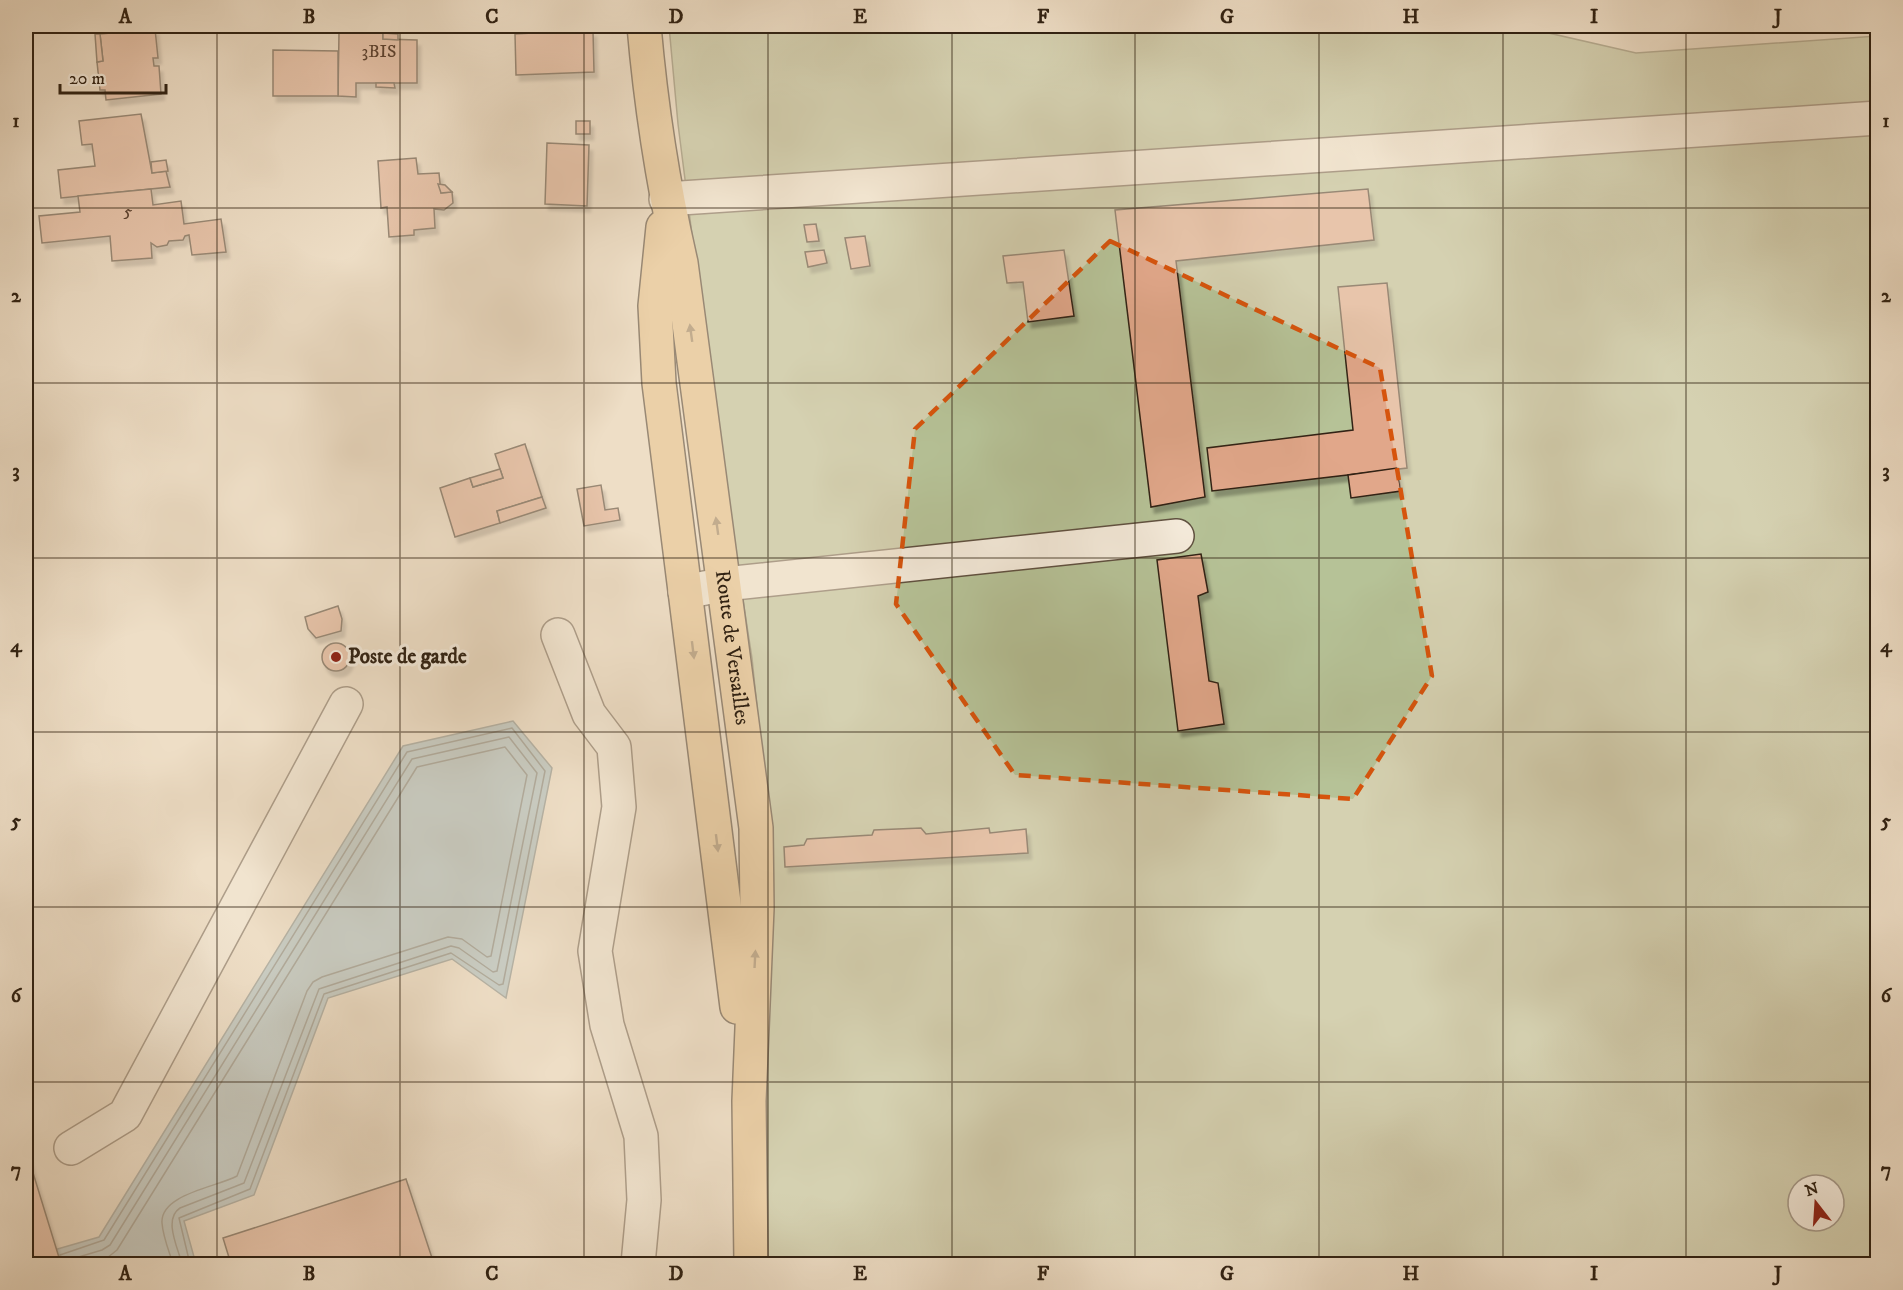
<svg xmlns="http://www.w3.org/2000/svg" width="1903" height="1290" font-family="'IM FELL DW Pica',serif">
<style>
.green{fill:#b6c297;stroke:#747255;stroke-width:1.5;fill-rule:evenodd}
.water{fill:#9eb9bf;stroke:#727d7a;stroke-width:1.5}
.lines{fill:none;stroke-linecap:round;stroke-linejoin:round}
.shore{stroke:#686e69;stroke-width:1.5}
.building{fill:#e1a78a;stroke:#312213;stroke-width:1.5;filter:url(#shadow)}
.minor-casing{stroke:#605140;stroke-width:36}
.major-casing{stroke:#312213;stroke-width:36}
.minor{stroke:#f4eada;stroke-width:33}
.major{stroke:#e7bf83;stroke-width:33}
.oneway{fill:#8c704b}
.marked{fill:none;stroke:#d6540d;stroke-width:4.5;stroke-dasharray:12 8;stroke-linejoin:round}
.grid{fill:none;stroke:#312213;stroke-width:1.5;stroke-opacity:0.55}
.poi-dot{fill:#8f2418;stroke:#f4eada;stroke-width:2}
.labels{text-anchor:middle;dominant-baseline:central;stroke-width:6;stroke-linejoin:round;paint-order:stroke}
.number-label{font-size:18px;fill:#5d4331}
.street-label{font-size:21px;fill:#312213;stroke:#f4eada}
.poi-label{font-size:21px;font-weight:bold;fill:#312213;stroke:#f4eada;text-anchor:start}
.neatline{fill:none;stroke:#312213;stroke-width:2}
.grid-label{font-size:20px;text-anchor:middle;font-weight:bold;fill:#312213}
</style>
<defs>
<filter id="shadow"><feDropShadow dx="3.5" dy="6" stdDeviation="1.5" flood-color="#0004"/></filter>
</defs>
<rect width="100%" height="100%" fill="#eedec6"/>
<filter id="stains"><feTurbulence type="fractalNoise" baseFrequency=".00333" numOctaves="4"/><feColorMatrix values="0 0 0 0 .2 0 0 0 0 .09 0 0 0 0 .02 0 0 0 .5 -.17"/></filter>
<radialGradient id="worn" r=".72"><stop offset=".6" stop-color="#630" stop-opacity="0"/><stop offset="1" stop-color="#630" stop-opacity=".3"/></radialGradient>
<!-- green -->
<path class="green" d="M 669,26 L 1518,26 L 1636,53 L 1877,36 L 1877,1264 L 731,1264 L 767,1179 L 767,1044 L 771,845 L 752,658 L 717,432 L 678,124 ZM 1798,1185 L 1834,1185 L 1834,1221 L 1798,1221 Z"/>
<!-- water -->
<polygon class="water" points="513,721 552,768 506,998 452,959 328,998 254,1195 184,1221 196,1264 26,1264 26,1258 99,1237 403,746"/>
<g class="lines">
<!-- shore -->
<g class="shore">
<polyline points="60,1255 104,1240 407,752 512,728 545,771 503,984 499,985 451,953 324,994 250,1189 179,1218 190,1264"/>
<path d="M 62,1262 L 102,1250 L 110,1245 L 412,759 L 509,737 L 537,773 L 497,971 L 493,972 L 459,948 L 451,946 L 319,989 L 244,1183 L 180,1208 C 163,1219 178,1248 182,1264"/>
<path d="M 85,1264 L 107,1258 L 117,1250 L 417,767 L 505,747 L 527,775 L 491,956 L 487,957 L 462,939 L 448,937 L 322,977 L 313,982 L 307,991 L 237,1176 C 217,1187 160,1194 162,1223 C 163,1237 169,1251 173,1264"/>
</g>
</g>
<!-- building -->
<g class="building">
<polygon points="556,28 557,32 593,31 594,72 516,75 515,34 532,33 531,29"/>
<polygon points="155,29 158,58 153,58 154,66 159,66 161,94 106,100 105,90 100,90 97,62 103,61 100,34"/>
<polygon points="339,33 383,33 383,39 417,40 417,83 356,83 356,97 338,96"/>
<polygon points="383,33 398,34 398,40 383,39"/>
<polygon points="95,34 100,34 103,61 97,62"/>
<polygon points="273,50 338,51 338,96 273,96"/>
<polygon points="376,83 394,83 395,88 376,87"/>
<polygon points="141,114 152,173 166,171 170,187 61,198 58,170 95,166 92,144 82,145 79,121"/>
<rect x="576" y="121" width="14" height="13"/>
<polygon points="547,143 589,145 587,206 545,204"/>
<polygon points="416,158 418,174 439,173 441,193 452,192 453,203 444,210 434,209 435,228 414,230 414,235 389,237 387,207 381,208 378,161"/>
<polygon points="166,160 168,171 152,173 151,162"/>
<polygon points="438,184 445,185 452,192 441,193"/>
<polygon points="151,189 153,205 181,201 184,224 221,219 226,252 192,255 189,235 185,236 183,240 169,241 167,245 157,247 151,243 152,258 112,261 110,236 42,243 39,216 80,212 78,196"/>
<polygon points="1368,189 1374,240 1176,261 1205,497 1151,507 1115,210"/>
<polygon points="816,224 819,241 807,242 804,225"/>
<polygon points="865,236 870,266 851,269 845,238"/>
<polygon points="824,250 827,263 808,267 805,252"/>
<polygon points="1064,250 1074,316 1028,322 1023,282 1007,283 1003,256"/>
<polygon points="1387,283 1407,468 1212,491 1207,448 1353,430 1338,287"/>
<polygon points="525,444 542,497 497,511 500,523 455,537 440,488 470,478 473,487 503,478 495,454"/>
<polygon points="1397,468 1401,491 1351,498 1348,475"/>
<polygon points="500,469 503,478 473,487 470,478"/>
<polygon points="601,485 605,510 618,508 620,520 584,526 577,489"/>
<polygon points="542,497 546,508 500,523 497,511"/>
<polygon points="1201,554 1208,592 1198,596 1209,681 1218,683 1224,724 1178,731 1157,560"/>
<polygon points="338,606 342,619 341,631 316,638 308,629 305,617"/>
<circle cx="336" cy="657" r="14"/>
<polygon points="921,828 926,834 989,828 990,833 1026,829 1028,853 785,867 784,847 804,845 807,839 872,835 874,830"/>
<polygon points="26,1150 61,1264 26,1264"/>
<polygon points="406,1179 434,1264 231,1264 223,1238"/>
</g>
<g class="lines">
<defs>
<g id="minor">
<polyline points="666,199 1878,118"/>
<polyline points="685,592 725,584 1177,536"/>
<polyline points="558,635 589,714 614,747 619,807 595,951 607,1025 641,1136 644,1200 638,1264"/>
<polyline points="71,1148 125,1115 346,704"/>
</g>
<g id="major">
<path id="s1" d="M 644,26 C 651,106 663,185 681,263 L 756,828 L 757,908 L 749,1101 L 751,1264"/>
<polyline points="663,227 655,306 659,383 737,1007"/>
</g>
</defs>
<!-- minor casing -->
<use href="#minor" class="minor-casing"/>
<!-- major casing -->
<use href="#major" class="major-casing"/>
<!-- minor -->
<use href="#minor" class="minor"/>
<!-- major -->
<use href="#major" class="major"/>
</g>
<!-- one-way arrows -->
<defs><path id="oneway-solid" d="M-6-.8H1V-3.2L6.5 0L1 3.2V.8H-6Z" transform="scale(1.5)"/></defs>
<g class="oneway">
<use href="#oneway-solid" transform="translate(691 333) rotate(-98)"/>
<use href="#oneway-solid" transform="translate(717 526) rotate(-98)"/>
<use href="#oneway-solid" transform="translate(693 650) rotate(83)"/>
<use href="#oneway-solid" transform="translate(717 843) rotate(83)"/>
<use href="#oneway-solid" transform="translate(755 959) rotate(-87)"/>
</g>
<!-- marked area -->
<path d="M0 0H1903V1290H0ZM 1110,241 L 1380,368 L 1432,676 L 1353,799 L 1015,775 L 896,604 L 915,429 Z" fill="#eedec6" fill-opacity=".55" fill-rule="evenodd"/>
<path class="marked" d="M 1110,241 L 1380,368 L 1432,676 L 1353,799 L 1015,775 L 896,604 L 915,429 Z"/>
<!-- grid -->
<path class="grid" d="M 217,26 L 217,1264M 400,26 L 400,1264M 584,26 L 584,1264M 768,26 L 768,1264M 952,26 L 952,1264M 1135,26 L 1135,1264M 1319,26 L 1319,1264M 1503,26 L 1503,1264M 1686,26 L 1686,1264M 26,208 L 1878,208M 26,383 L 1878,383M 26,558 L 1878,558M 26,732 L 1878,732M 26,907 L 1878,907M 26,1082 L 1878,1082"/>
<!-- markers -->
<circle class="poi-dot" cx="336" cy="657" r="6"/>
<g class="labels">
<!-- number labels -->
<g class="number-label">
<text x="379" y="52">3BIS</text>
<text x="128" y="212">5</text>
</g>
<!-- street labels -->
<g class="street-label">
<text stroke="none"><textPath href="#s1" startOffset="628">Route de Versailles</textPath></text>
</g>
<!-- poi labels -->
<g class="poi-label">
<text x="348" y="657">Poste de garde</text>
</g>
</g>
<!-- margin -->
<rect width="1903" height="1290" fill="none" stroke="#eedec6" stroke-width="66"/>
<!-- north arrow -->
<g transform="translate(1816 1203) rotate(343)"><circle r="28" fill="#f4eada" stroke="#a69a8a" stroke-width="1.5"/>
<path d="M0-4.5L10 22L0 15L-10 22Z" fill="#8f2418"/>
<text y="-9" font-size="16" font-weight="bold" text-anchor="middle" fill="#312213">N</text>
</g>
<!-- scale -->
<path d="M60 84v9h106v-9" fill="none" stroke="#312213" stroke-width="3"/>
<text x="69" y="84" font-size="18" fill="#312213" stroke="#f4eada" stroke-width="4.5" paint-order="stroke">20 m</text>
<rect x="33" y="33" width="1837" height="1224" class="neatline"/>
<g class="grid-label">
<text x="125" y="23">A</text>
<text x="309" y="23">B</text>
<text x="492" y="23">C</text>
<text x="676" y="23">D</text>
<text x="860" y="23">E</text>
<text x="1043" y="23">F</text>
<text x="1227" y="23">G</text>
<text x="1411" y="23">H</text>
<text x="1594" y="23">I</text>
<text x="1778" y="23">J</text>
<text x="16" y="127">1</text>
<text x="1886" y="127">1</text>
<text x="16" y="302">2</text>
<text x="1886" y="302">2</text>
<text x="16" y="477">3</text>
<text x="1886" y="477">3</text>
<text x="16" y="652">4</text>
<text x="1886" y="652">4</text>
<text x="16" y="827">5</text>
<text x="1886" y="827">5</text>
<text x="16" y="1002">6</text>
<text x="1886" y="1002">6</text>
<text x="16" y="1176">7</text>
<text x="1886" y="1176">7</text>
<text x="125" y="1280">A</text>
<text x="309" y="1280">B</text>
<text x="492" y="1280">C</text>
<text x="676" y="1280">D</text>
<text x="860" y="1280">E</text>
<text x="1043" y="1280">F</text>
<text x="1227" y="1280">G</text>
<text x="1411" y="1280">H</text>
<text x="1594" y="1280">I</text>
<text x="1778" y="1280">J</text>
</g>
<rect width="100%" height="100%" filter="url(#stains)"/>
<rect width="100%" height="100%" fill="url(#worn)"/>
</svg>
